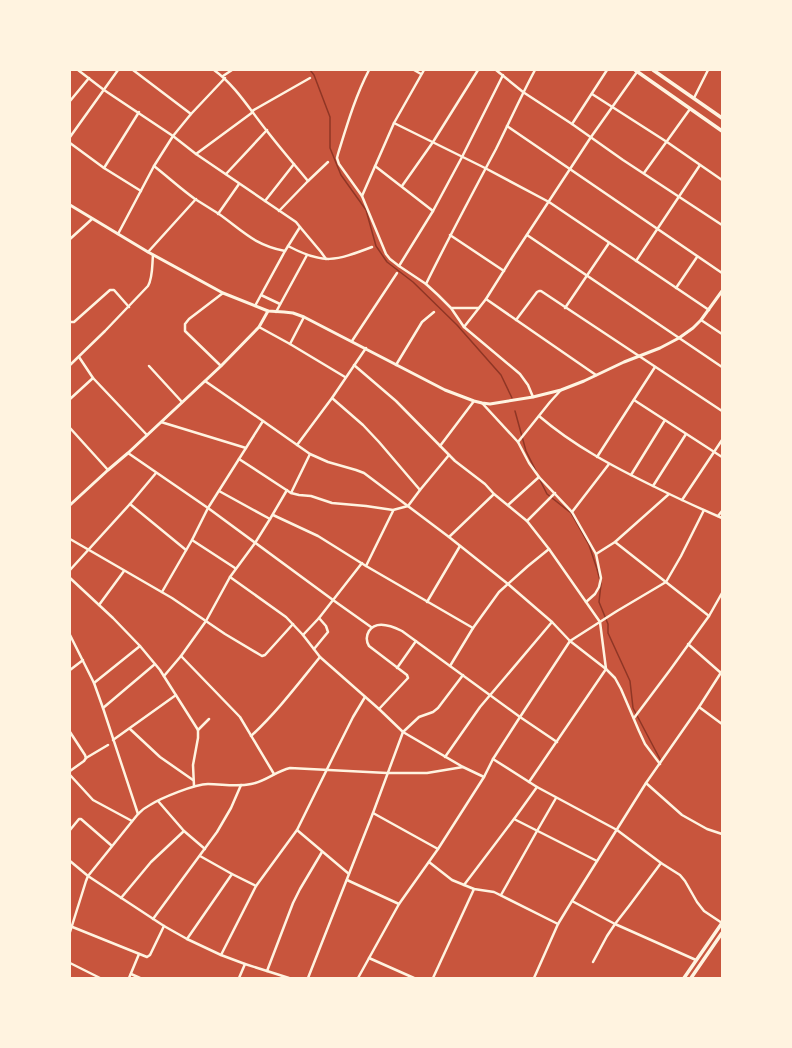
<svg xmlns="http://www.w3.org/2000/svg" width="792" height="1048" font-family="'Times New Roman',serif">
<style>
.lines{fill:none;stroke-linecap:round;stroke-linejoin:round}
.stream{stroke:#8f3625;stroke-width:1.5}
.minor{stroke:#fff3e0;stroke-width:2.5}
.tertiary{stroke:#fff3e0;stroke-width:3}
.primary{stroke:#fff3e0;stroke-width:3.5}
</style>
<rect width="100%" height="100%" fill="#c8553d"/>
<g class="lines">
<!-- stream -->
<g class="stream">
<polyline points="310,70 314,75 330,117 330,148 341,175 366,210 376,246 387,262 413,282 457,325 501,375 512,398"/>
<polyline points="515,411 526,451 536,471"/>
<polyline points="540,480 547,494 571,513 589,545 597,569 601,584 599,602 608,624 608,633 630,681 633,708 661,761"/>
</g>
<!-- minor -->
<g class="minor">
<polyline points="78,70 104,90 173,136 196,154 296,222 300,227 285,251 255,306"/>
<polyline points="133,70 191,114"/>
<path d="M 214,70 C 236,86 250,110 267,131 C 280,148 294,164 308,181"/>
<path d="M 369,70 C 355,97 347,125 338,154 L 337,158 L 339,164 L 362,196 L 386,254 L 390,259 L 399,266 L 426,284 L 438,295 L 451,308 L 464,327 L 520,374 L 528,385 L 533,397"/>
<polyline points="414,70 421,74"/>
<polyline points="496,70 523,92 572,124 623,160 722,225"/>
<polyline points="223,76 232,70"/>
<polyline points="592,94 667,142 722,180"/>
<polyline points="694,98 708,70"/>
<polyline points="70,101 89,78"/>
<polyline points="252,111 310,78"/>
<polyline points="394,123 485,168 549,202 709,310"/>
<polyline points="572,124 607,70"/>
<polyline points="507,126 722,273"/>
<polyline points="70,137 118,70"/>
<polyline points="70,143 104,168 141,191"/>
<polyline points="196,154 253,112"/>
<path d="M 154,166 C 168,177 181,189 195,199 C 203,204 211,209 219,214 C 243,231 254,245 285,251"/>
<polyline points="375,166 433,211 462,157 503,75"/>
<polyline points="104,168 139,112"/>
<polyline points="644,173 690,109"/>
<polyline points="226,174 267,130"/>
<polyline points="402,186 433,142 478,70"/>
<polyline points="362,196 394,123 424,70"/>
<polyline points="265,201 294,164"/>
<polyline points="279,211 308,181 328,162"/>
<polyline points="218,214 239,184"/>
<polyline points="300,227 321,252 326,259"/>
<polyline points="118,234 154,166 173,136 191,114 225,78"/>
<polyline points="450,235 504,271"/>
<polyline points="527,235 722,367"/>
<polyline points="70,239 92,219"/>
<path d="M 288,246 C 324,265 335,261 372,247"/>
<polyline points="148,252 196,199"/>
<polyline points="636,261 700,165"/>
<polyline points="399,266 433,211"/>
<path d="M 426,284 C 448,239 472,194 496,149 C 509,123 521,96 535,70"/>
<polyline points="676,288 697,257"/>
<polyline points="261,295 280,304"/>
<polyline points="486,299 538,335 596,375"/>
<polyline points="452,308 479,308"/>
<polyline points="565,308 609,243"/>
<polyline points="276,312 307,255"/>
<polyline points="516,320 537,292 539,291 541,291 722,411"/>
<polyline points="701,320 722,334"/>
<polyline points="70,322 74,322 110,290 114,290 129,307"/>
<polyline points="259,327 290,344 345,377"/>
<polyline points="464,327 486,299 513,256 591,137 637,72"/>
<polyline points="352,341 397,273"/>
<polyline points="290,344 304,317"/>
<polyline points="79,357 93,378"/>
<path d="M 70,365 L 105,331 L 148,286 C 153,277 152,265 153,255"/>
<polyline points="354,365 396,401 455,461 485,484 494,494 527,521 549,549 600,622 606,669 529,782"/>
<polyline points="396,365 422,322 434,312"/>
<polyline points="149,366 182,402"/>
<polyline points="221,366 185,331 185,324 189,319 223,293"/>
<polyline points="205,381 263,421 310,454 328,462 356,470 364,473 449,537 508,584 552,622 570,641 606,669 615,678 621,689 639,731 645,744 660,764"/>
<polyline points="332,398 363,425 379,442 420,490"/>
<polyline points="70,399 93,378 147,435"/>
<polyline points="634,400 722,457"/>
<polyline points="482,403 518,442 529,463 539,477 572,512 596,554 601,578 599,587 595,594 586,602"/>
<path d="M 539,416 C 574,446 614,467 655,487 C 677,498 699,508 722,518"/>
<polyline points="161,422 246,448"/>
<polyline points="70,428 108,470"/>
<polyline points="518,442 550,402 561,390"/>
<polyline points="297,445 332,398 366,348"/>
<polyline points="440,446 474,401"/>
<polyline points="128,453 208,508 333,600 371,627"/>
<polyline points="597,457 655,367"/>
<polyline points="239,459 291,493 299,495 311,496 332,503 366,506 393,510 408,506 420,490 449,455"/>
<polyline points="631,475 665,420"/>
<polyline points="653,486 686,434"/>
<polyline points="219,491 270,519"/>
<polyline points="291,493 310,454"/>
<polyline points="682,500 722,440"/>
<polyline points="130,504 186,550"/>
<polyline points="508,505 539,477"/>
<polyline points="572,512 609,464"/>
<polyline points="273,515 318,536 366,566 473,628"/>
<polyline points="718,516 722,511"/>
<polyline points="527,521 555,493"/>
<polyline points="449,537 494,494"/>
<polyline points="70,539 172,598 225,634 262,656 265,655 293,624"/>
<polyline points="192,540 235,568"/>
<polyline points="615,542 709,616"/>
<polyline points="596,554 615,542 669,494"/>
<polyline points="366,566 393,511"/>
<polyline points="70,570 130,504 156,473"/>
<polyline points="230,577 286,617 303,635 320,657 379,709 403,732 463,767 484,777"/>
<polyline points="70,578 113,618 140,646 160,670 198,730"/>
<polyline points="162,592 192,540 208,508 263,421"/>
<polyline points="427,602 460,546"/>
<polyline points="99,605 124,571"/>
<polyline points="70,635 94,683 103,708 138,814"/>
<polyline points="303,635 319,618 362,563"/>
<polyline points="688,644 721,673"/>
<polyline points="314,649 328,632 326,626 319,618"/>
<polyline points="181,656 240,717 274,774"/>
<polyline points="450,666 473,628 499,592 528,566 549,549"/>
<polyline points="397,668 416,641"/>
<polyline points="70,670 83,660"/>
<polyline points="164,676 181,656 206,621 230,577 255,543 270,519 287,490"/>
<polyline points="94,683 140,646"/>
<polyline points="699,707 722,724"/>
<polyline points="103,708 155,664"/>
<path d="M 379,709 L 408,678 L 407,675 L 369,646 C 366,641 366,636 369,631 C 376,620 392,626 402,631 L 520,717 L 557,742"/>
<polyline points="634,718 670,670 709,616 722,593"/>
<polyline points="130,729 160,757 193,780"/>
<polyline points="70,732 85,755 86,758"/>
<path d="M 251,736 C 277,712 298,684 320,657"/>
<polyline points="113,740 176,695"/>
<polyline points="445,757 480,707 552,622"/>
<polyline points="493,759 537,787 617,830 661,863 680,875 685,881 697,902 704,911 722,923"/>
<polyline points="70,771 84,761 86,758 108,745"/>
<polyline points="70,775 93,800 132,821"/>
<polyline points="646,783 682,815 707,829 722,834"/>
<polyline points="194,786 193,765 198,738 198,730 209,719"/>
<polyline points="158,801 184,831 205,849"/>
<polyline points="373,813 438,849"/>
<polyline points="514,819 597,861"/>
<polyline points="70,830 79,819 81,819 112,846"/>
<polyline points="297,830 349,874"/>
<polyline points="200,856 232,874 256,886"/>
<polyline points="70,861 88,876 164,926 187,939 221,955 245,964 289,978"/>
<polyline points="429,862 452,880 474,889 494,892 558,924"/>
<polyline points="347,880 399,904"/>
<polyline points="464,885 514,819 537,787"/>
<polyline points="501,895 537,831 556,798"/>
<polyline points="121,898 151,862 184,831"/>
<polyline points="572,901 615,924 696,960"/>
<polyline points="153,919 217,832 231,808 241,785"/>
<polyline points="70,926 147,957 150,955 164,926"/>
<path d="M 70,932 L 86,881 L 88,876 L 138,814 C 142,810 146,807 150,805 C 161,798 195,784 208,784 C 222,784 237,787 251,784 C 265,782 276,771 290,768 L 387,773 L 427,773 L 463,767"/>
<polyline points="187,939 232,874"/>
<polyline points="221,955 256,886 297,830 336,751 353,717 365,697"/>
<polyline points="369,958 414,978"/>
<polyline points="593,962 607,936 615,924 629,906 661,863"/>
<polyline points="70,963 100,978"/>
<polyline points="267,971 293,903 300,889 322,852"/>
<polyline points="131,974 140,978"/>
<polyline points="129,978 139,954"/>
<polyline points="239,978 245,964"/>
<polyline points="308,978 373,813 403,732 419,717 433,712 438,708 463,675"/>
<polyline points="358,978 399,904 438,849 484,777 493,759 520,717 570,641 617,611 666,582 681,556 704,510"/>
<polyline points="433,978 474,889"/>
<polyline points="534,978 558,924 572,901 646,783 699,707 722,671"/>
</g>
<!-- tertiary -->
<g class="tertiary">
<polyline points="70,205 148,252 223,293 268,311 284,312 293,313 304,317 445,390 474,401 482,403 490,404 533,397 561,390 584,381 624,362 660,348 679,338 693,328 701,320 722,291"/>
<polyline points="70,505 108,470 128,453 221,366 259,327 268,311"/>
</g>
<!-- primary -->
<g class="primary">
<polyline points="635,70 722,131"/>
<polyline points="653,70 722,118"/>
<polyline points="684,978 722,923"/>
<polyline points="691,978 722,933"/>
</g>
</g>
<!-- border -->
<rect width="792" height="1048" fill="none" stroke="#fff3e0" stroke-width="142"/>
</svg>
